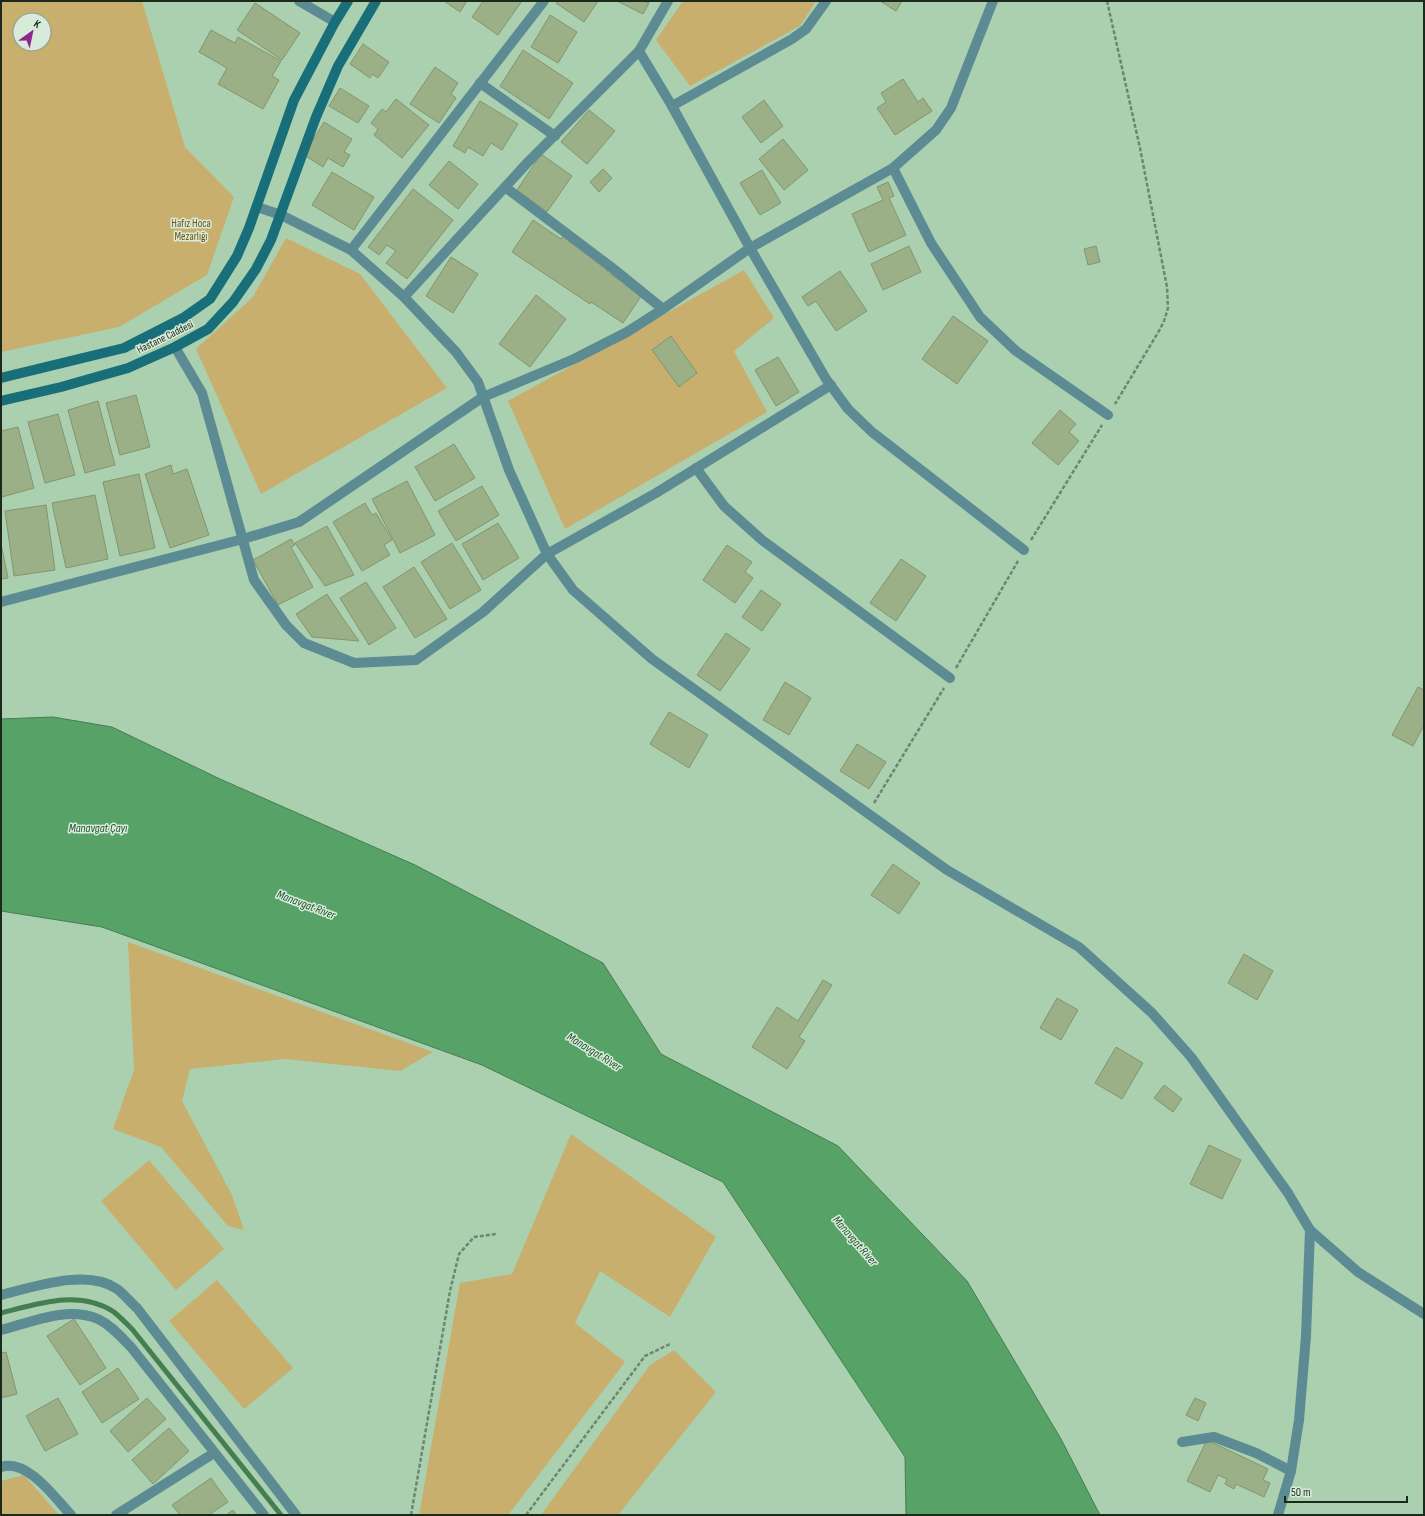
<svg xmlns="http://www.w3.org/2000/svg" width="1425" height="1516" font-family="'Sofia Sans Condensed',sans-serif">
<style>
.green{fill:#c8af6e;fill-rule:evenodd}
.water{fill:#57a267;stroke:#457e51}
.lines{fill:none;stroke-linecap:round;stroke-linejoin:round}
.stream{stroke:#457e51;stroke-width:5}
.building{fill:#9cb087;stroke:#82956e}
.path{stroke:#6b876f;stroke-width:2.5;stroke-dasharray:4 2;stroke-linecap:butt}
.street{stroke:#5c8b93;stroke-width:10}
.secondary{stroke:#186f7a;stroke-width:10}
.labels{text-anchor:middle;dominant-baseline:central;stroke-width:3;stroke-linejoin:round;paint-order:stroke}
.park-label{font-size:11px;fill:#6b540e;stroke:#d8ebda}
.street-label{font-size:11px;fill:#1b2a1d;stroke:#d8ebda}
.water-label{font-size:12px;font-style:italic;fill:#1e532b;stroke:#d8ebda}
</style>
<rect width="100%" height="100%" fill="#aad0b0"/>
<!-- green -->
<g class="green">
<path d="M 1,1 L 142,1 L 185,147 L 234,197 L 207,275 L 119,327 L 1,352 ZM 20,20 L 44,20 L 44,44 L 20,44 Z"/>
<polygon points="683,1 816,1 800,26 690,86 656,40"/>
<polygon points="286,238 360,274 447,388 261,494 196,349 253,297"/>
<polygon points="744,270 774,318 734,351 767,412 565,529 508,401"/>
<polygon points="128,942 433,1052 400,1071 285,1059 190,1069 182,1101 232,1195 244,1230 228,1226 161,1147 113,1129 134,1070"/>
<polygon points="571,1134 716,1237 670,1317 600,1271 575,1323 625,1362 508,1515 419,1515 460,1283 512,1274"/>
<polygon points="149,1160 224,1249 176,1290 101,1201"/>
<polygon points="217,1280 293,1368 244,1409 169,1321"/>
<polygon points="674,1350 716,1392 618,1515 541,1515 650,1365"/>
<polygon points="24,1475 59,1515 1,1515 1,1481"/>
</g>
<!-- water -->
<polygon class="water" points="53,717 112,727 220,779 415,865 603,963 661,1054 838,1146 967,1281 1061,1439 1100,1515 906,1515 905,1457 723,1182 482,1065 102,927 1,911 1,719"/>
<g class="lines">
<!-- stream -->
<path class="stream" d="M 1,1313 C 37,1304 79,1289 114,1312 C 120,1317 126,1323 132,1329 L 281,1515"/>
</g>
<!-- building -->
<g class="building">
<polygon points="444,1 467,1 460,12"/>
<polygon points="483,1 522,1 498,35 472,17"/>
<polygon points="558,1 598,1 584,22 556,3"/>
<polygon points="617,1 644,1 649,3 643,14"/>
<polygon points="880,1 902,1 896,11"/>
<polygon points="255,3 300,33 282,60 237,30"/>
<polygon points="550,15 577,32 558,63 531,47"/>
<polygon points="211,30 235,43 238,37 281,61 272,76 279,80 263,109 218,84 227,68 199,52"/>
<polygon points="363,44 389,62 378,78 372,74 370,78 350,64"/>
<polygon points="523,50 573,83 549,119 500,86"/>
<polygon points="435,67 458,83 451,94 456,98 439,123 410,104"/>
<polygon points="903,79 918,102 923,98 932,111 895,135 877,108 886,102 881,93"/>
<polygon points="340,88 369,106 358,123 329,106"/>
<polygon points="396,99 429,125 402,158 374,135 378,129 371,123 382,109 386,112"/>
<polygon points="764,100 783,126 761,143 742,117"/>
<polygon points="480,101 518,124 502,150 491,143 483,156 468,147 465,153 453,146"/>
<polygon points="589,110 615,131 587,164 561,142"/>
<polygon points="324,122 352,139 344,152 350,155 343,167 328,158 323,167 304,155"/>
<polygon points="783,139 808,170 784,190 759,159"/>
<polygon points="541,154 572,176 547,212 517,190"/>
<polygon points="449,161 478,184 458,209 429,185"/>
<polygon points="603,169 612,178 599,192 590,182"/>
<polygon points="762,170 781,203 760,215 740,183"/>
<polygon points="332,172 374,197 354,230 312,205"/>
<polygon points="888,182 894,196 889,198 906,235 869,252 852,214 883,200 877,187"/>
<polygon points="413,189 453,220 407,279 386,263 396,251 387,245 379,255 368,247"/>
<polygon points="533,220 561,239 564,235 611,267 607,272 642,295 623,323 591,302 590,304 512,252"/>
<polygon points="909,246 921,272 883,290 871,264"/>
<polygon points="1096,246 1100,262 1088,265 1084,249"/>
<polygon points="451,257 478,274 453,313 426,296"/>
<polygon points="840,271 867,311 836,331 816,301 808,306 802,297"/>
<polygon points="536,295 566,319 530,367 499,344"/>
<polygon points="953,316 988,341 957,384 922,359"/>
<polygon points="671,336 697,373 679,387 652,350"/>
<polygon points="778,357 799,392 776,406 755,370"/>
<polygon points="136,395 150,447 120,455 106,403"/>
<polygon points="98,401 115,465 85,473 68,410"/>
<polygon points="1060,410 1076,424 1069,432 1079,441 1058,465 1032,443"/>
<polygon points="58,414 75,475 45,483 28,422"/>
<polygon points="18,427 34,488 2,497 1,492 1,431"/>
<polygon points="454,444 475,478 435,501 415,467"/>
<polygon points="171,465 173,474 187,469 209,535 170,548 145,474"/>
<polygon points="139,474 155,548 120,556 103,482"/>
<polygon points="407,481 435,535 400,553 372,499"/>
<polygon points="482,486 499,515 456,541 438,511"/>
<polygon points="95,495 108,559 66,568 52,503"/>
<polygon points="365,503 372,515 376,513 392,540 384,545 390,555 362,571 333,522"/>
<polygon points="46,505 55,570 14,576 5,511"/>
<polygon points="498,523 519,558 483,580 462,544"/>
<polygon points="327,526 354,575 325,586 295,543"/>
<polygon points="291,539 295,545 291,547 313,587 278,605 253,560"/>
<polygon points="452,543 481,590 450,609 421,562"/>
<polygon points="1,544 8,578 1,579"/>
<polygon points="727,545 752,562 745,572 753,578 735,603 703,580"/>
<polygon points="901,559 926,576 896,621 870,603"/>
<polygon points="414,567 447,619 415,638 383,587"/>
<polygon points="366,582 396,628 369,645 340,598"/>
<polygon points="761,590 781,604 762,631 742,617"/>
<polygon points="327,594 342,617 359,641 312,637 296,614"/>
<polygon points="726,633 750,649 720,691 697,675"/>
<polygon points="785,682 811,698 789,735 763,720"/>
<polygon points="1418,687 1424,690 1424,725 1413,746 1392,735"/>
<polygon points="669,712 708,735 689,768 650,744"/>
<polygon points="857,744 886,762 869,789 840,771"/>
<polygon points="893,864 920,883 899,914 871,895"/>
<polygon points="1244,954 1273,971 1257,1000 1228,983"/>
<polygon points="823,980 832,985 799,1037 805,1041 787,1069 752,1047 777,1007 798,1021"/>
<polygon points="1057,998 1078,1010 1061,1040 1040,1028"/>
<polygon points="1116,1047 1143,1063 1122,1099 1095,1083"/>
<polygon points="1164,1085 1182,1099 1173,1112 1154,1098"/>
<polygon points="1209,1145 1241,1160 1222,1199 1190,1184"/>
<polygon points="74,1319 106,1368 80,1385 47,1336"/>
<polygon points="6,1352 17,1394 1,1398 1,1353"/>
<polygon points="118,1368 139,1399 102,1423 82,1392"/>
<polygon points="58,1398 78,1434 45,1451 26,1416"/>
<polygon points="147,1398 166,1419 128,1452 110,1431"/>
<polygon points="1195,1398 1206,1403 1198,1421 1186,1415"/>
<polygon points="169,1428 189,1451 153,1484 132,1460"/>
<polygon points="1207,1440 1268,1469 1263,1480 1270,1483 1264,1497 1236,1484 1234,1489 1225,1484 1227,1479 1218,1475 1210,1492 1187,1481"/>
<polygon points="211,1478 228,1502 209,1515 180,1515 172,1505"/>
<polygon points="233,1510 236,1515 226,1515"/>
</g>
<g class="lines">
<!-- path -->
<g class="path">
<polyline points="1107,1 1140,148 1167,287 1168,308 1164,321 1159,331 1115,404"/>
<polyline points="1031,540 1102,425"/>
<polyline points="956,668 1018,561"/>
<polyline points="874,803 944,688"/>
<polyline points="411,1515 450,1291 459,1254 474,1237 496,1234"/>
<polyline points="526,1515 645,1356 670,1344"/>
</g>
<!-- street -->
<g class="street">
<polyline points="299,1 335,22"/>
<polyline points="639,51 672,106 750,248 826,379 848,409 872,432 1024,550"/>
<polyline points="480,83 555,136"/>
<polyline points="672,106 792,39 806,29 826,1"/>
<polyline points="893,168 931,243 980,317 1016,351 1108,415"/>
<polyline points="257,207 281,215 351,250 404,297 456,352 478,382 509,470 547,554 573,590 652,659 947,870 1079,947 1152,1013 1191,1057 1288,1193 1310,1230 1358,1272 1424,1314"/>
<polyline points="351,250 544,1"/>
<polyline points="404,297 528,162 639,51 668,1"/>
<polyline points="663,309 750,248 893,168 936,130 951,108 993,1"/>
<polyline points="175,347 202,393 254,580 286,625 304,643 354,663 416,660 483,612 547,554 656,493 831,385"/>
<polyline points="696,468 724,506 762,540 950,678"/>
<polyline points="1,602 243,539 299,522 483,397 574,359 627,332 663,309 611,267 505,187"/>
<path d="M 1,1295 C 33,1287 88,1268 117,1289 C 124,1294 130,1302 137,1308 L 296,1515"/>
<path d="M 1,1330 C 32,1322 67,1306 98,1319 C 111,1325 121,1337 131,1347 L 264,1515"/>
<polyline points="1182,1442 1214,1437 1256,1453 1291,1471"/>
<path d="M 1,1467 C 27,1458 55,1498 71,1515"/>
<polyline points="116,1515 214,1453"/>
<polyline points="1278,1515 1291,1471 1299,1420 1306,1336 1310,1230"/>
</g>
<!-- secondary -->
<g class="secondary">
<polyline points="1,378 124,348 183,318 210,299 237,256 249,228 294,100 335,22 348,1"/>
<polyline points="1,401 61,387 128,368 175,347 208,329 233,302 256,269 271,240 316,117 338,66 376,1"/>
</g>
</g>
<g class="labels">
<!-- park labels -->
<g class="park-label">
<text x="191" y="223">Hafız Hoca<tspan x="191" dy="13">Mezarlığı</tspan></text>
</g>
<!-- street labels -->
<g class="street-label">
<text transform="translate(165 337) rotate(-26)">Hastane Caddesi</text>
</g>
<!-- water labels -->
<g class="water-label">
<text x="98" y="828">Manavgat Çayı</text>
<text transform="translate(306 905) rotate(21)">Manavgat River</text>
<text transform="translate(594 1052) rotate(32)">Manavgat River</text>
<text transform="translate(855 1241) rotate(49)">Manavgat River</text>
</g>
</g>
<!-- border -->
<rect width="1425" height="1516" fill="none" stroke="#1b2a1d" stroke-width="4"/>
<!-- north arrow -->
<g transform="translate(32 32) rotate(33)"><circle r="19" fill="#d8ebda" stroke="#8c9e8e"/>
<path d="M0-3L7 15L0 10L-7 15Z" fill="#8d258b"/>
<text y="-6" font-size="11" font-weight="bold" text-anchor="middle" fill="#1b2a1d">K</text>
</g>
<!-- scale -->
<path d="M1285 1496v6h122v-6" fill="none" stroke="#1b2a1d" stroke-width="2"/>
<text x="1291" y="1496" font-size="12" fill="#1b2a1d" stroke="#d8ebda" stroke-width="3" paint-order="stroke">50 m</text>
</svg>
